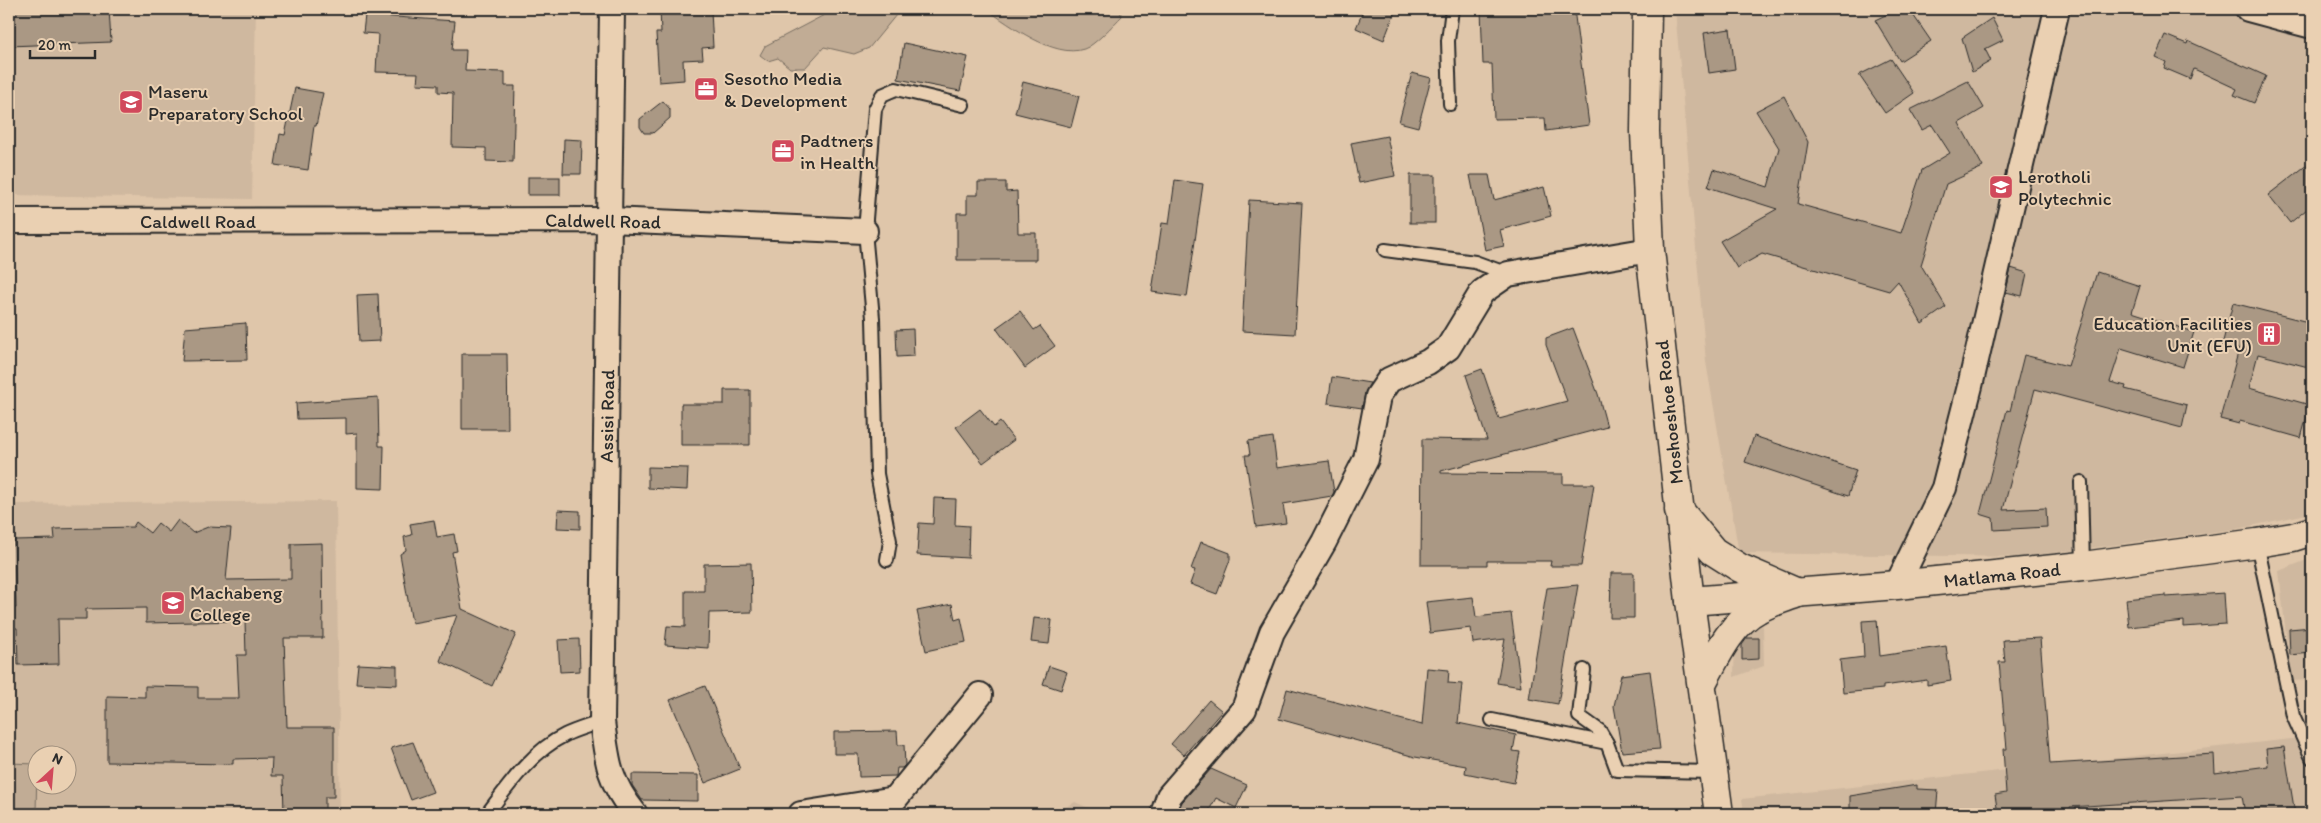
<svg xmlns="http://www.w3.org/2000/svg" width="2321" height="823" font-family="Itim,sans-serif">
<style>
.built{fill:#cfb89f;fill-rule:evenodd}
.green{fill:#c1ac95;stroke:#766c60}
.building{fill:#aa9884;stroke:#2b2b2b}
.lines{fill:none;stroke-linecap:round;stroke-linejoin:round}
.lane-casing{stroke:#2b2b2b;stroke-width:16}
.street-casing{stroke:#2b2b2b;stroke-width:28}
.secondary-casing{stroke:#2b2b2b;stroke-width:31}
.primary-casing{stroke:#2b2b2b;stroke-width:31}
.lane{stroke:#ead0b2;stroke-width:12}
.street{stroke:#ead0b2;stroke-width:24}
.secondary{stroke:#ead0b2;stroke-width:28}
.primary{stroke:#ead0b2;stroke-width:28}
.labels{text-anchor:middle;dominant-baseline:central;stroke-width:4;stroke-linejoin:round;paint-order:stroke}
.poi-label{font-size:19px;fill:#2b2b2b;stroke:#ead0b2;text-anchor:start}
.street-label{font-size:19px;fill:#2b2b2b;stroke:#ead0b2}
</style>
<rect width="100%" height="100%" fill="#dfc6aa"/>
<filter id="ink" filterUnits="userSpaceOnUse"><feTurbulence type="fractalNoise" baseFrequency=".02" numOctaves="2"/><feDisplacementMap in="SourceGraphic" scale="10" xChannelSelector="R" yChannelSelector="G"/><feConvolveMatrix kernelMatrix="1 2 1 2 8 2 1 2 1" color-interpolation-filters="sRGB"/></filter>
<g filter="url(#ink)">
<!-- built -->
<g class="built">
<polygon points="9,9 256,9 252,199 9,195"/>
<polygon points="1675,9 2312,9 2312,513 2237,529 2022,557 1739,553 1706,362"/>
<path d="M 336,501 L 340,814 L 9,814 L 9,504 ZM 38,756 L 68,756 L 68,786 L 38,786 Z"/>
<polygon points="2312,558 2312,680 2291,681 2279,571"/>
<polygon points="1763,626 1764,666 1734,677 1735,637 1741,630"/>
<polygon points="2309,737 2312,745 2312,814 1744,814 1742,799"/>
<polygon points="1075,802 1102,814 1053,814"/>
</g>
<!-- green -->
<g class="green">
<polygon points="829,9 901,9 869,48 854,54 824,47 805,68 790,68 778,58 768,61 760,55 765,46 828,13"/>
<path d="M 986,9 L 1119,9 L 1122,16 C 1114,24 1094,46 1084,49 C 1054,59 1010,25 986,9 Z"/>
<polygon points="9,763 37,764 36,814 9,814"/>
</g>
<!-- building -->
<g class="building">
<polygon points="9,9 109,9 111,42 9,46"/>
<polygon points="660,9 695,9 695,12 711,11 713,47 702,48 703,59 683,60 684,80 659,82 656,33 661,33"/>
<polygon points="1364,9 1396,9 1384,40 1356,28"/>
<polygon points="1481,9 1574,9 1589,125 1546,131 1545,118 1494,119 1492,64 1483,64"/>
<polygon points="1898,9 1909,9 1931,41 1900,61 1875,20"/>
<polygon points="365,15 455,21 452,50 466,50 465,71 505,72 505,86 515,86 513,162 486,161 486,148 452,147 453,93 438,92 438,85 417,84 418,73 376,72 378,34 363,33"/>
<polygon points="1992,18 2003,40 1985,49 1991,61 1972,72 1962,38"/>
<polygon points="1730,29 1735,69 1709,73 1704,33"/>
<polygon points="2165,35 2187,44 2188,41 2266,76 2254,103 2234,95 2237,89 2194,69 2190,79 2164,68 2166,62 2155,57"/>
<polygon points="904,43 968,57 960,91 898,79"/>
<polygon points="1891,59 1914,93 1885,113 1859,75"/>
<polygon points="1412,73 1431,78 1418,127 1399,122"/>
<polygon points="1968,81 1984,108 1959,123 1983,167 1946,184 1921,265 1946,307 1922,324 1898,281 1889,291 1762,254 1737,268 1720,241 1777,209 1708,187 1714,169 1768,187 1779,148 1756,111 1784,96 1808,142 1798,204 1901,233 1922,170 1950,153 1932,125 1922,130 1910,110"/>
<polygon points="1023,82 1079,96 1071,127 1015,113"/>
<polygon points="295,88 323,93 316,126 314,126 308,170 275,165 280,134 285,135"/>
<polygon points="663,101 670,109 670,118 653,133 644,133 640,127 640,119"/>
<polygon points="1387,136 1395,176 1359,183 1351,143"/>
<polygon points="564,139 582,140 581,174 563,174"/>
<polygon points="2312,161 2312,205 2290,223 2268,195"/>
<rect x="1410" y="175" width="25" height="48"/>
<polygon points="1470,175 1489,175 1494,200 1544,187 1551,216 1500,230 1504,246 1485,250"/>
<rect x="528" y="177" width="32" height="18"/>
<polygon points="1175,180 1203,184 1187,297 1152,292 1162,223 1169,224"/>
<polygon points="978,182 1006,182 1006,192 1017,191 1018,233 1036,233 1036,260 957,260 957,213 967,213 967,195 978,195"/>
<polygon points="1249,200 1302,203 1295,334 1242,331"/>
<polygon points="2011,268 2027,273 2022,296 2006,292"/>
<polygon points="2097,272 2140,286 2132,312 2194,332 2183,367 2121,348 2110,382 2126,386 2125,389 2187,405 2182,428 2035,389 2003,510 2046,508 2047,527 1994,530 1993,518 1980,514 2007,410 2010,411 2024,355 2068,366"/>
<polygon points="378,294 380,341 359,342 357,295"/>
<polygon points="2233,303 2312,323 2312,368 2258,354 2249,388 2310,405 2301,438 2240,421 2239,424 2220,419 2239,349 2222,345"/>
<polygon points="1020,311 1034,330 1040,326 1055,346 1025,368 996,328"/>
<polygon points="246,323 247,360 182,361 185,328"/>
<polygon points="1573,328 1598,394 1607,427 1441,471 1441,473 1563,474 1563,484 1594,484 1581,566 1550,566 1551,561 1487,561 1487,565 1421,565 1422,439 1487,440 1466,375 1482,369 1499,419 1567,401 1546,345 1546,338"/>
<polygon points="913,329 914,356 897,357 896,330"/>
<polygon points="462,354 507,354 508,429 462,429"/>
<polygon points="1332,377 1370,383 1365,393 1362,408 1328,403"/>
<polygon points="724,390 750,390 750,445 681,445 681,404 724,404"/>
<polygon points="378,397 379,446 384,446 383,489 357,488 357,433 346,434 346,418 297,419 296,403"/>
<polygon points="980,409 994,427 1000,422 1014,440 983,463 956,427"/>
<polygon points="1754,436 1856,470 1848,496 1745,462"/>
<polygon points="1273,437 1277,468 1329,461 1334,492 1332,496 1283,504 1286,523 1256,527 1245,455 1250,455 1248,441"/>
<polygon points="648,467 688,468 687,490 648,488"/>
<polygon points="934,498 956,499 955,525 969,526 968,558 917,555 919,523 933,524"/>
<polygon points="558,510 580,511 580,529 557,528"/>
<polygon points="178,520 193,533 208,527 231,528 226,580 291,579 291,544 322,543 323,638 284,638 287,727 334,727 334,797 325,797 325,814 284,814 283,776 271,776 272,758 233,759 233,764 107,762 107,696 145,697 145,686 198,687 198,698 239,698 237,655 246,655 245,621 146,623 146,608 86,609 86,619 58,619 59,664 18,665 17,628 9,628 9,608 16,608 14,540 55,539 54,529 133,527 136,522 150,533 158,523 169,532"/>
<polygon points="434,520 437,537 454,534 457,551 452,552 462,609 516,634 492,686 440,661 457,615 412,623 400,554 406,550 404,537 412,535 410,524"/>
<polygon points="1201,542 1230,553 1230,560 1217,594 1190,584 1195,570 1191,569"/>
<polygon points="751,563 752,612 709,613 708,648 665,645 667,626 685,627 685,591 704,591 704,564"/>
<polygon points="1611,573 1634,573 1634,618 1610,618"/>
<polygon points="1578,585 1558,704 1529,699 1547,588"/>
<polygon points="2224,593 2226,624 2184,627 2184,621 2129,627 2126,599 2166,595 2166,597"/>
<polygon points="1473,597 1476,617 1511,613 1521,687 1497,683 1505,639 1473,643 1471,628 1430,633 1426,602"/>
<polygon points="952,604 955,620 961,618 966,642 926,651 917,611"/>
<polygon points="1034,618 1052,620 1049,644 1031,642"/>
<polygon points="1877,620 1880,656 1946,646 1951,681 1927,685 1927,680 1883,686 1883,689 1843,693 1840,660 1864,657 1862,621"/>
<polygon points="2312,627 2312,653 2290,655 2289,629"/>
<polygon points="1747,638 1759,638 1759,659 1742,660 1742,645"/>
<polygon points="2040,638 2050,764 2214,754 2215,773 2268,766 2266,749 2284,747 2295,814 2245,814 2242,796 2070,807 2071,814 1998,814 1995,795 2006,793 2003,749 2007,749 1999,662 2005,662 2003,640"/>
<polygon points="579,639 580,671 560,672 558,640"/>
<polygon points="358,664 397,666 397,685 356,683"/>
<polygon points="1049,666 1067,672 1061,690 1043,684"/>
<polygon points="1427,668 1449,670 1448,683 1462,684 1458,723 1516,735 1513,751 1520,752 1514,783 1465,773 1466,766 1415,757 1279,719 1287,689 1422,725"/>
<polygon points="1650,671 1660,749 1622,752 1614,706 1621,675"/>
<polygon points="705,686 740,769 705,783 670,700"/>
<polygon points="1209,700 1222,711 1184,755 1171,744"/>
<polygon points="897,731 898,745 904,745 905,765 902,768 897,768 896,776 859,777 858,754 834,754 834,732"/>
<polygon points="413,742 433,792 411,800 391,748"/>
<polygon points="1211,769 1247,785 1236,808 1216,798 1207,814 1177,814 1182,802"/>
<polygon points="632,774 698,775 698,801 642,800 632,785"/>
<polygon points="1917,785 1917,789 1938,790 1936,814 1850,814 1850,796"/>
</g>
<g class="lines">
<defs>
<g id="lane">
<polyline points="1450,104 1448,41 1452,9"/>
<polyline points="1385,250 1475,262 1508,274"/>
<polyline points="2081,482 2083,566"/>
<polyline points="2257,543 2293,716 2312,758"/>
<polyline points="887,560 890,541 877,474 873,318 865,231 875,109 882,95 896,89 963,105"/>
<polyline points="1584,670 1579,716 1600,731 1607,743"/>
<polyline points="1492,720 1607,743 1617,770 1713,772"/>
<path d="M 487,814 C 508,786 532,751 565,735 C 577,729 590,726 602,721"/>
</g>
<g id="street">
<path d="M 612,9 L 602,721 C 607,762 609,782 635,814"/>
<polyline points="2248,9 2312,26"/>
<polyline points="9,221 610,220 865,231"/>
<polyline points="1897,585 1944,488 1970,386 2057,9"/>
<polyline points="801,814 895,799 980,695"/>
<polyline points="1163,814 1169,796 1244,709 1272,632 1324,542 1366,459 1378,396 1389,380 1428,362 1448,348 1482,292 1508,274 1650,250"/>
</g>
<polyline id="secondary" points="1690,601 1897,585 2083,566 2257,543 2293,537 2312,531"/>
<g id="primary">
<polyline points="1647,9 1645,131 1650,250 1690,601 1719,814"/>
<polyline points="1679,510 1713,551 1740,568 1798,593"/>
<path d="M 1702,683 C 1716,657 1731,623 1758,609 C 1770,602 1785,598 1798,593"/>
</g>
</defs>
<!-- lane casing -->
<use href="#lane" class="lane-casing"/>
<!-- street casing -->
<use href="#street" class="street-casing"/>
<!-- secondary casing -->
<use href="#secondary" class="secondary-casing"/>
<!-- primary casing -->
<use href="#primary" class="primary-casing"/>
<!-- lane -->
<use href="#lane" class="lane"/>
<!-- street -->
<use href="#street" class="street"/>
<!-- secondary -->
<use href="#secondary" class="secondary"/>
<!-- primary -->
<use href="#primary" class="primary"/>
</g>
</g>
<!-- icons -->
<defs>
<symbol id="office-square" viewBox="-11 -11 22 22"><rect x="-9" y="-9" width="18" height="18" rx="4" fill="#d1495b" stroke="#ead0b2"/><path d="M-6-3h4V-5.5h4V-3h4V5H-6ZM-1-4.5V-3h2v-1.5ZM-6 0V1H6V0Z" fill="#fff"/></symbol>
<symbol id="school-square" viewBox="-11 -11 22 22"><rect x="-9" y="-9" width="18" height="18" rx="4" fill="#d1495b" stroke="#ead0b2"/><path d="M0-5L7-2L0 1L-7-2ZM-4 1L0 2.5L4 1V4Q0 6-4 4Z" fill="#fff"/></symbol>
<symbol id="university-square" viewBox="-11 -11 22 22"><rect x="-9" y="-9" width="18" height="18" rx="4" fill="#d1495b" stroke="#ead0b2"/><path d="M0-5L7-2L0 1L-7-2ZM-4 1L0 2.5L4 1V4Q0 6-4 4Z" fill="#fff"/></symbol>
<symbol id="building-square" viewBox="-11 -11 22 22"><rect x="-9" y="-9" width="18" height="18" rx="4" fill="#d1495b" stroke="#ead0b2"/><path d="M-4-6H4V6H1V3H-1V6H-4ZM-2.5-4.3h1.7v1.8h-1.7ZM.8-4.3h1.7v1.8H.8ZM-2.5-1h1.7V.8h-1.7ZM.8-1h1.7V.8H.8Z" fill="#fff"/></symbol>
</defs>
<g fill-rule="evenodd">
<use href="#office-square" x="692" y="75" width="28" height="28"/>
<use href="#school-square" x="117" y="88" width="28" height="28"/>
<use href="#office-square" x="769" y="137" width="28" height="28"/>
<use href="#university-square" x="1987" y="173" width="28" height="28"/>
<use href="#building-square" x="2255" y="320" width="28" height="28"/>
<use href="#school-square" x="159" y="589" width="28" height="28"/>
</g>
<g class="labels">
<!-- poi labels -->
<g class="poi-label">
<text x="724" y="78">Sesotho Media<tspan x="724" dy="22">&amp; Development</tspan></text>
<text x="148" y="91">Maseru<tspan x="148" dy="22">Preparatory School</tspan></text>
<text x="800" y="140">Padtners<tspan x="800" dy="22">in Health</tspan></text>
<text x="2018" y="176">Lerotholi<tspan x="2018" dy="22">Polytechnic</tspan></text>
<text x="2252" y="323" text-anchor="end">Education Facilities<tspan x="2252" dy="22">Unit (EFU)</tspan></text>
<text x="190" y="592">Machabeng<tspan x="190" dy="22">College</tspan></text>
</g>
<!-- street labels -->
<g class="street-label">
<text x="198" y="221">Caldwell Road</text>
<text transform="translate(603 221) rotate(1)">Caldwell Road</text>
<text transform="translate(1669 412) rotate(-96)">Moshoeshoe Road</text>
<text transform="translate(607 416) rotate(-89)">Assisi Road</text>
<text transform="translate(2002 575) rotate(-6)">Matlama Road</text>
</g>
</g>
<!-- margin -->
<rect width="2321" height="823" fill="none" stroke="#ead0b2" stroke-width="30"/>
<rect x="15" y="15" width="2291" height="793" fill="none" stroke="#2b2b2b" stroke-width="2" filter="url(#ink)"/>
<!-- north arrow -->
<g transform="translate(52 770) rotate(26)"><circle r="24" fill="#ead0b2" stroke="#9e8e7c"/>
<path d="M0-4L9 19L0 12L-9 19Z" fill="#d1495b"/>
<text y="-8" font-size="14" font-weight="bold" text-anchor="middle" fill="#2b2b2b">N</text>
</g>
<!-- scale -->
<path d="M30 50v8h65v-8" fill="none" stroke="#2b2b2b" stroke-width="2.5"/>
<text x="38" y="50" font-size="15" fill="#2b2b2b" stroke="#ead0b2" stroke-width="4" paint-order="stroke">20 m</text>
</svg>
